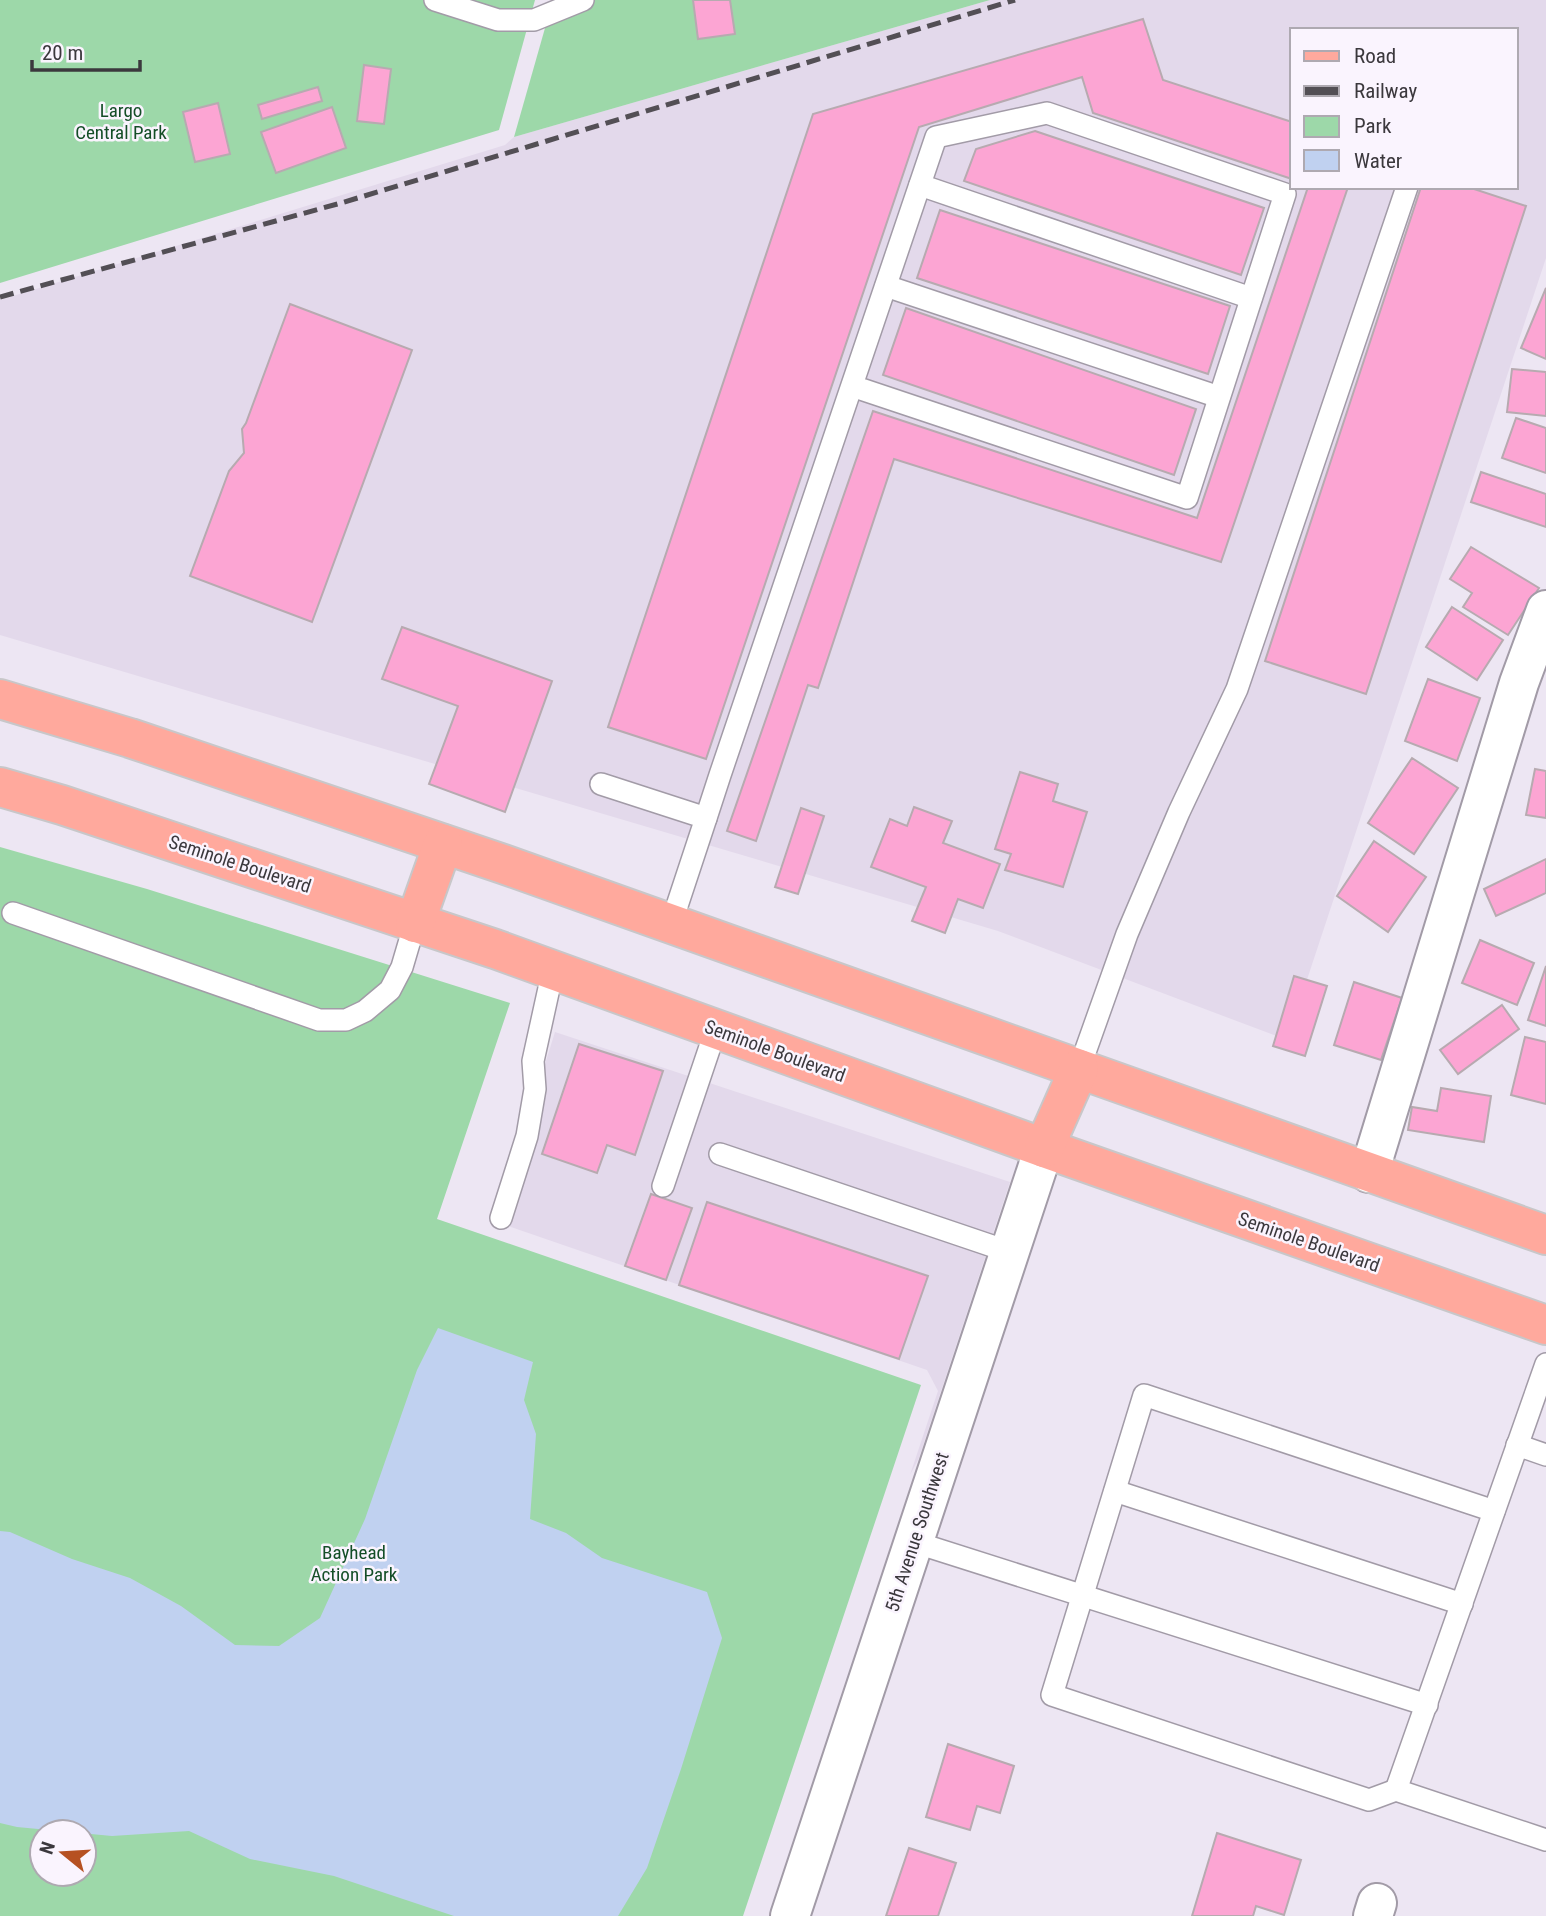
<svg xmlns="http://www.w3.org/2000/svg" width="1546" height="1916" font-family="'Roboto Condensed',sans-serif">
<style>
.built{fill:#e3d9eb;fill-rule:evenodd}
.green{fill:#9dd8a9;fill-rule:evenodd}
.water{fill:#c0d1f0}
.building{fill:#fca5d3;stroke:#b7aab0;stroke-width:2}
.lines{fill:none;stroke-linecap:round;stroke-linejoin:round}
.service-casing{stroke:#a29ba7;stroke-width:24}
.minor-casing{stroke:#a29ba7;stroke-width:42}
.primary-casing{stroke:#c8c7c9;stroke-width:42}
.service{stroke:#fff;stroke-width:21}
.minor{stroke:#fff;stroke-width:38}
.primary{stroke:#ffa99d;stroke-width:38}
.rail{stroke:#534f55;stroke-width:5;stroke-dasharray:14 7;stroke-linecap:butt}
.labels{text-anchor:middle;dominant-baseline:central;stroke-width:5;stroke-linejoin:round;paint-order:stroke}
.park-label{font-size:19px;fill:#144e27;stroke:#faf4fe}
.street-label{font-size:19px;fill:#3b383d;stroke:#faf4fe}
</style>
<rect width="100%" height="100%" fill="#ede6f3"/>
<!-- built -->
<g class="built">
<path d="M 990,0 L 1546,0 L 1546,258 L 1287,1040 L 998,931 L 0,635 L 0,300 L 505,145 L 514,137 ZM 1292,30 L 1516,30 L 1516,187 L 1292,187 Z"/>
<polygon points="555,1032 1010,1182 919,1458 910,1475 938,1391 927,1370 496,1222"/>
</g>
<!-- green -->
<g class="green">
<polygon points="0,0 535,0 499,130 0,283"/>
<polygon points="553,0 990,0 514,137"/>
<path d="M 0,847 L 147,889 L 510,1003 L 437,1219 L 921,1385 L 743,1916 L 0,1916 ZM 42,1832 L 84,1832 L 84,1874 L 42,1874 Z"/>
</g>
<!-- water -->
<polygon class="water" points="438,1328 533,1362 524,1400 536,1434 530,1519 566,1533 602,1558 707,1592 722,1638 681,1769 647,1868 618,1916 454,1916 334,1876 250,1859 189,1831 112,1836 17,1827 0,1823 0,1531 10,1532 72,1559 130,1578 181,1606 235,1645 279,1646 320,1618 365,1519 417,1370"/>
<!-- building -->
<g class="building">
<polygon points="693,0 730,0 735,34 698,39"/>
<polygon points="1143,19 1163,80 1292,122 1292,179 1093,113 1082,77 919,127 706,759 608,727 813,114"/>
<polygon points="364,65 391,69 384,124 357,121"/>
<polygon points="318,87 322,101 262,119 258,105"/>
<polygon points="218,103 230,154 195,162 183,112"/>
<polygon points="332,107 346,148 276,173 261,132"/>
<polygon points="1035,131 1264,208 1241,275 964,181 976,149"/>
<polygon points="1308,187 1348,187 1221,562 894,459 818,688 808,685 756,841 727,831 873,411 1197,518"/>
<polygon points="1421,187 1468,187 1526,206 1366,694 1265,661"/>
<polygon points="940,210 1230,306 1208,374 917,278"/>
<polygon points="1546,288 1546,359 1521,348"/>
<polygon points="290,304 412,350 312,622 190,576 229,471 244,453 242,429 246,423"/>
<polygon points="906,308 1196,409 1174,475 883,375"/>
<polygon points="1512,369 1546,372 1546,416 1507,412"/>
<polygon points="1516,418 1546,428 1546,473 1502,458"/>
<polygon points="1481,472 1546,494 1546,527 1471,502"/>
<polygon points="1471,547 1539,588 1508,635 1463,607 1472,593 1450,579"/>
<polygon points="1452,607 1503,640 1477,680 1426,647"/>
<polygon points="402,627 552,681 505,812 429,784 458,706 382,679"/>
<polygon points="1428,679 1480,698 1457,761 1405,741"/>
<polygon points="1412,758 1458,788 1414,854 1368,823"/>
<polygon points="1535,769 1546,771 1546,818 1526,815"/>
<polygon points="1020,772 1058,784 1053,801 1087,812 1063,887 1005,870 1011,854 995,849"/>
<polygon points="914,807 952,821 943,843 1000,864 983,908 958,899 945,933 912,921 926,887 871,867 890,819 907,826"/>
<polygon points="801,808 824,816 798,894 775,887"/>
<polygon points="1374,841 1426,877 1388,932 1337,896"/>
<polygon points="1546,859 1546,893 1496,916 1484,889"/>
<polygon points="1480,940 1534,963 1517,1005 1462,983"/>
<polygon points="1546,966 1546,1026 1528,1020"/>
<polygon points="1294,976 1327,986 1305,1056 1273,1046"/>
<polygon points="1354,982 1402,998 1381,1060 1334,1045"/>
<polygon points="1502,1005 1519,1029 1458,1074 1440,1050"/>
<polygon points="1525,1037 1546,1042 1546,1104 1511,1095"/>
<polygon points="579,1044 663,1071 635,1155 607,1145 597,1173 542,1154"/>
<polygon points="1441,1088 1491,1096 1484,1142 1408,1130 1412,1107 1437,1111"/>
<polygon points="651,1194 692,1208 666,1280 625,1266"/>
<polygon points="707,1202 928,1276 899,1359 679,1285"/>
<polygon points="948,1744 1014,1766 1000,1813 977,1806 970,1830 926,1817"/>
<polygon points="1217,1833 1301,1860 1284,1915 1256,1906 1253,1916 1192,1916"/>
<polygon points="909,1848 956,1863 938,1916 886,1916"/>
</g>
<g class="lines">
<defs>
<g id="service">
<polyline points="435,0 498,20 534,20 583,0"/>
<polyline points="920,185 1251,298"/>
<polyline points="886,286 1219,397"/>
<polyline points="601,784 706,818 671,924"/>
<polyline points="706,818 720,775 936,137 1047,113 1285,194 1187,498 852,386"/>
<polyline points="13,913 319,1020 346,1020 365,1011 390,990 402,967 415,923"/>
<polyline points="1079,1069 1127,934 1179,812 1237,689 1407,187"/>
<polyline points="720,1154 1010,1252"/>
<polyline points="663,1186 716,1029"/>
<polyline points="501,1218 527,1136 535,1089 533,1061 553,970"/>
<polyline points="1546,1364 1396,1790 1546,1840"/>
<polyline points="1517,1445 1546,1455"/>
<polyline points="1115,1491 1462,1604"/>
<polyline points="914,1542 1427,1705"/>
<polyline points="1396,1790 1369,1800 1052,1695 1144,1395 1494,1511"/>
</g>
<g id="minor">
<polyline points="1369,1173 1519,683 1546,610"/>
<polyline points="790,1916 1044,1148"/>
<polyline points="1373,1916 1377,1903"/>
</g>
<g id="primary">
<polyline points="0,699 130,738 503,864 1546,1235"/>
<polyline points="0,787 62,805 495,949 1044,1148 1546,1325"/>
<polyline points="415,923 443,844"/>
<polyline points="1044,1148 1079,1069"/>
</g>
</defs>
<!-- service casing -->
<use href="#service" class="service-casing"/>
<!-- minor casing -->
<use href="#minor" class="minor-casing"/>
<!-- primary casing -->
<use href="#primary" class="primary-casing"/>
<!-- service -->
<use href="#service" class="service"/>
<!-- minor -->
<use href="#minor" class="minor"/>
<!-- primary -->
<use href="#primary" class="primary"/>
<!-- rail -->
<polyline class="rail" points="0,297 341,203 1015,0"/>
</g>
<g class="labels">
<!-- park labels -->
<g class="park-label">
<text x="121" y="110">Largo<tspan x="121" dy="22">Central Park</tspan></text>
<text x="354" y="1552">Bayhead<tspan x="354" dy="22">Action Park</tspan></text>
</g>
<!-- street labels -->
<g class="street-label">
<text transform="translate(240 864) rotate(18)">Seminole Boulevard</text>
<text transform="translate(775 1051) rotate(20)">Seminole Boulevard</text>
<text transform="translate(1309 1242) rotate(19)">Seminole Boulevard</text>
<text transform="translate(917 1532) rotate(-72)">5th Avenue Southwest</text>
</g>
</g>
<!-- legend -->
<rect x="1290" y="28" width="228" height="161" fill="#faf4fe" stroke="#aea9b1" stroke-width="2"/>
<rect x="1304" y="51" width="35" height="10" fill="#ffa99d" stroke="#aea9b1" stroke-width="2"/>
<text x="1354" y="63" font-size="21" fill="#3b383d">Road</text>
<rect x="1304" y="86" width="35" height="10" fill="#534f55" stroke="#aea9b1" stroke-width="2"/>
<text x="1354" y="98" font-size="21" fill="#3b383d">Railway</text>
<rect x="1304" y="116" width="35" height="21" fill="#9dd8a9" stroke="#aea9b1" stroke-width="2"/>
<text x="1354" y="133" font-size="21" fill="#3b383d">Park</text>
<rect x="1304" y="150" width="35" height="21" fill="#c0d1f0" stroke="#aea9b1" stroke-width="2"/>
<text x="1354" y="168" font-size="21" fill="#3b383d">Water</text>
<!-- north arrow -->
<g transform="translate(63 1853) rotate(288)"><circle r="33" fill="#faf4fe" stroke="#aea9b1" stroke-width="2"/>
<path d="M0-5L12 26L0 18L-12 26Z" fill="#b65122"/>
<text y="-10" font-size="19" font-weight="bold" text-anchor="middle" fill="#3b383d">N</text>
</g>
<!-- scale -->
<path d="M32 60v10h108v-10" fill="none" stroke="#3b383d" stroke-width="3.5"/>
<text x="42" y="60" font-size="21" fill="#3b383d" stroke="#faf4fe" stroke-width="5" paint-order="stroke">20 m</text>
</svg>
